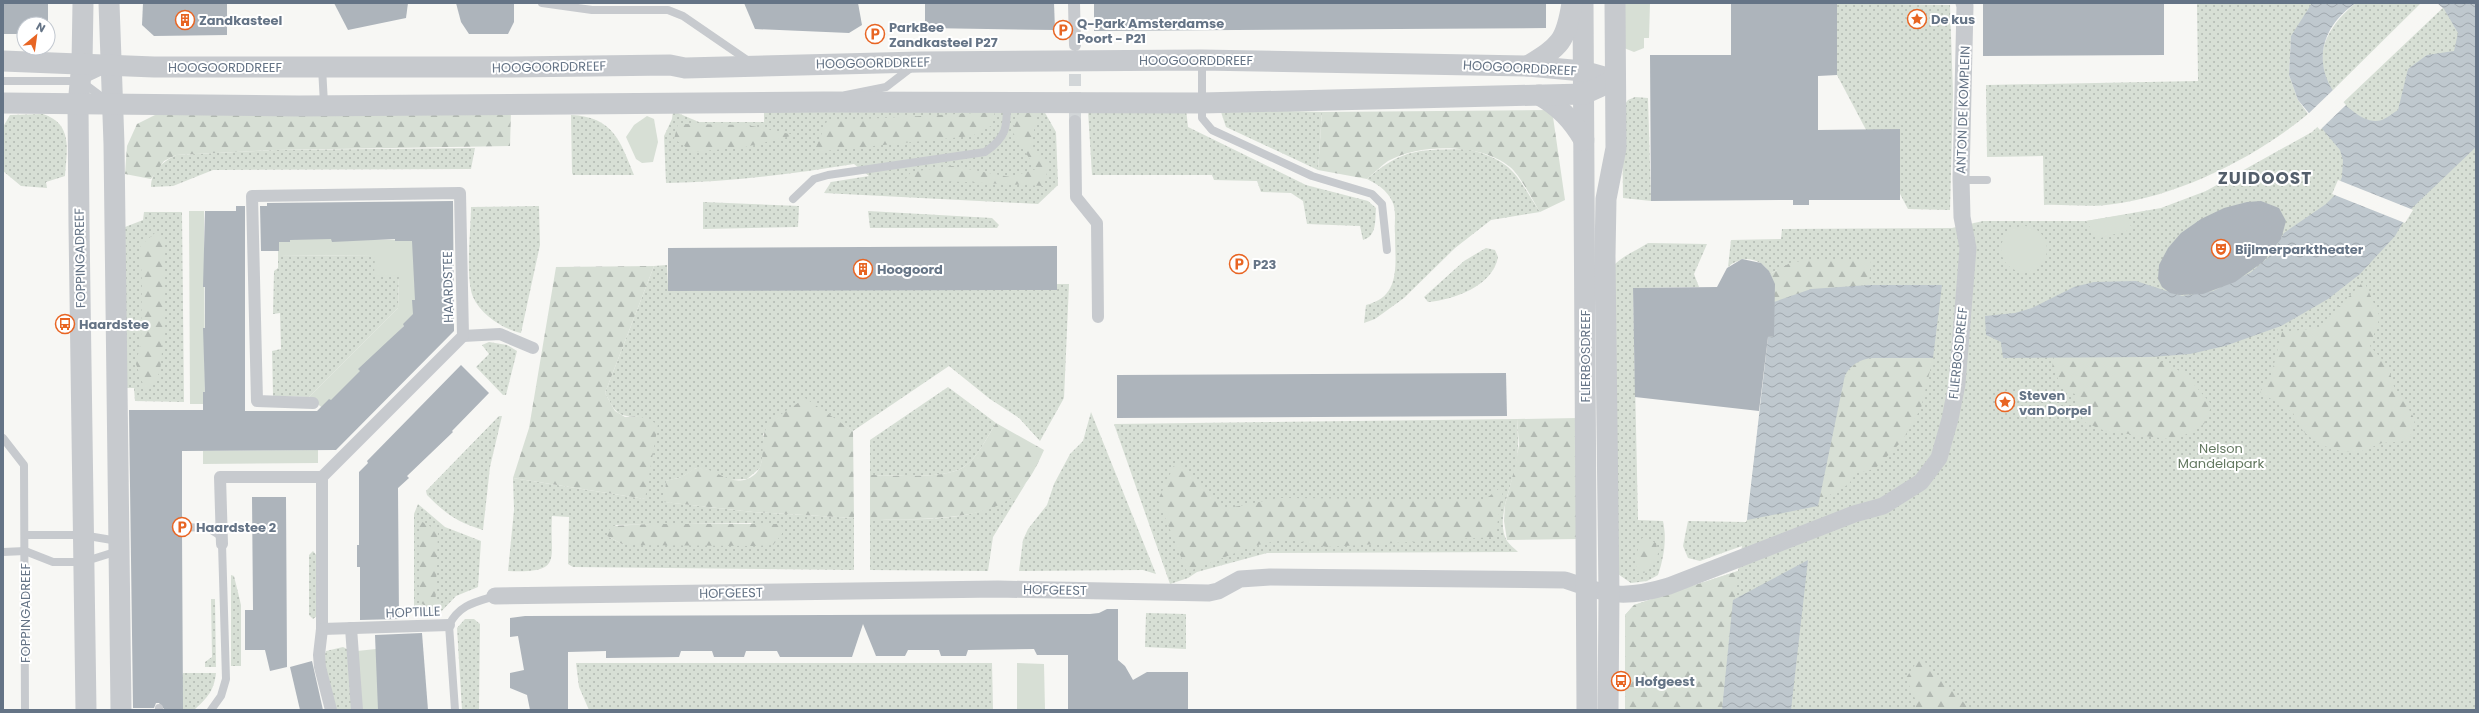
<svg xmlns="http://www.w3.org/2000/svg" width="2479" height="713" font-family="Poppins,sans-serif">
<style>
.grass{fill:url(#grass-dots);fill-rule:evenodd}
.forest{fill:url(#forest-firs)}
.garden{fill:#d7dfd5}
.water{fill:url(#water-waves)}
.pier{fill:#f7f7f4}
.building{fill:#adb4bb}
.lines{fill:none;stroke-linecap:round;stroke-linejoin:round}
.pedestrian-tunnel{stroke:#d2d6d8;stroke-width:12;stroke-dasharray:12 6;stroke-linecap:butt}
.service{stroke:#c7cace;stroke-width:8}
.pedestrian{stroke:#c7cace;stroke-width:12}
.minor{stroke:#c7cace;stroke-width:17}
.tertiary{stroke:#c7cace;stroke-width:21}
.labels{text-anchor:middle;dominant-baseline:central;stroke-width:4;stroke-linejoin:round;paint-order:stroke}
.poi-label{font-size:13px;font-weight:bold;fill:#657486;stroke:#fff;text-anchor:start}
.street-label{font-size:13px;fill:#657486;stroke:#fff}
.park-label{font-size:13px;fill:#637860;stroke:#fff}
.district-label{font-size:17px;font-weight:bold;letter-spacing:1px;fill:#535e6b;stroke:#fff}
</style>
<defs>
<pattern id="grass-dots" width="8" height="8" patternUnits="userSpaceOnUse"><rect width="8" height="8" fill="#d7dfd5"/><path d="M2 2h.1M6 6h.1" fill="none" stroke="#b2b9b2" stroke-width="1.8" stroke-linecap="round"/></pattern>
<pattern id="forest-firs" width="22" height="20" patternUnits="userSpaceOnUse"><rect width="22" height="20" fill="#d7dfd5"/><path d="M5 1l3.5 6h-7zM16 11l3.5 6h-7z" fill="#b2b9b2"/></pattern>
<pattern id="water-waves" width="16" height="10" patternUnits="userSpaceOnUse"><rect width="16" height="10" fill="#bfc8ce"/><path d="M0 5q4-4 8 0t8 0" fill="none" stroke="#9fa7ad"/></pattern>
</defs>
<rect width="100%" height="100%" fill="#f7f7f4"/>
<!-- grass -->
<g class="grass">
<polygon points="1837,3 1950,5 1953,94 1950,210 1908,209 1837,75"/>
<path d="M 2197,3 L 2313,3 L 2291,37 L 2289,75 L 2298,100 L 2308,114 C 2256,157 2181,195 2114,204 C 2091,208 2066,204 2044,205 L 2043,156 L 1987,157 L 1986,85 L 2198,81 Z"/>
<path d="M 2356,3 L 2421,3 L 2331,92 C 2318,62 2319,43 2340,18 C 2345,13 2350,7 2356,3 Z"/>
<path d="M 2448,3 L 2476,3 L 2476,710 L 1625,710 L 1625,615 L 1634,605 L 1738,571 L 1742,546 L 1700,561 L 1688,558 L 1683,546 L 1688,521 L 1746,522 L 1747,520 L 1777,270 L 1770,274 C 1761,257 1742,255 1728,267 L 1731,240 L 1781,239 L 1782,229 L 1952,228 L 1983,221 L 2086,221 L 2161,208 L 2206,191 L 2312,132 Z"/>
<polygon points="1635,97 1648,98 1651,201 1623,198 1622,108 1628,100"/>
<path d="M 1186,109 L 1188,127 L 1306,185 L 1368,201 L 1376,208 C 1375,221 1377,236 1363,240 L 1360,226 L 1307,224 L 1303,201 L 1291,193 L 1261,192 L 1257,181 L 1214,180 L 1212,175 L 1092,175 L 1088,111 Z"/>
<polygon points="1220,109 1322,112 1318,170 1226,127"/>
<path d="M 764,110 L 1044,111 L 1056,132 L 1058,185 L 1038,204 L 824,193 L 831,182 L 869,176 L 854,164 C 792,174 728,182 666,183 L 664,136 L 672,119 L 673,111 L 699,122 L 764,122 Z"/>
<path d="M 43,114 C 73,124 67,149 65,176 L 46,182 L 47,188 L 21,186 L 3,171 L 3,127 L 10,115 Z"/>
<path d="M 571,115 C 613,117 620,140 634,175 L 573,175 L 572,173 Z"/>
<path d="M 475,148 L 471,169 L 213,170 L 173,186 L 151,187 C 151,171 164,161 176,155 L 275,150 Z"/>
<path d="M 1468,149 C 1515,162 1515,174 1540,212 L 1491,220 L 1455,248 L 1404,298 L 1375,319 L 1364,323 L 1366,305 C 1402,297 1395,263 1395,234 C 1394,224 1397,210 1392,201 C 1387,190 1377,184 1367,179 C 1404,147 1421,150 1468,149 Z"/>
<polygon points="703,202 799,206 798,227 703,229"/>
<path d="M 539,206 L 540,245 L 521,333 C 503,329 481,315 473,297 C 465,277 471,230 471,207 Z"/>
<polygon points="868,211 992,218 999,225 997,228 870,228"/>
<polygon points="144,212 182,212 184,402 135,401 134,388 126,388 125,227 143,220"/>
<path d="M 1648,243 L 1707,244 L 1694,274 L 1699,287 L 1633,288 L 1638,520 L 1663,521 C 1667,540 1664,557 1658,575 L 1647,581 L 1631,583 L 1618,574 L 1614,265 C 1624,255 1636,251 1648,243 Z"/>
<path d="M 1486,248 L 1495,250 L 1498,257 C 1493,286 1453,300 1428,302 L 1424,297 L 1464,261 Z"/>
<polygon points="375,255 399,276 398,308 309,397 273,396 272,351 281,349 280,313 273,314 274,271 278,268 278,256"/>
<path d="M 667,265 L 668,286 L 1069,284 L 1064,398 L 1040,441 L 1019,418 L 990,399 L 949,366 L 853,431 L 804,399 L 763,434 L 764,452 L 760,468 L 747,479 L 728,480 L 708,470 L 696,468 L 682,477 L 666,481 L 665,502 L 753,512 L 854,518 L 854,570 L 573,567 L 568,564 L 569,517 L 552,516 C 549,560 565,573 508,571 L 514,510 L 513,478 L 645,499 L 639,416 C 617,418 615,411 605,393 L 654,266 ZM 751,523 L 773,545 L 624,545 L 607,536 L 616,525 Z"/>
<polygon points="489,342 507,345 517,351 506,395 503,395 476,367 489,354 482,345"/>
<path d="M 948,387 L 996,423 C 987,437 978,457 964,467 C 943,480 895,475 870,475 L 870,440 Z"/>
<polygon points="1091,412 1156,574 1143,570 1019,571 1023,540 1028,529 1047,505 1054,484 1070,454 1083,441"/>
<path d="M 499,416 L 502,416 L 490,467 L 483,530 C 457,522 446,514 427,495 L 426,491 Z"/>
<path d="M 1517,419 C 1518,435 1519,449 1516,465 C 1512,485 1495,521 1507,541 C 1510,545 1515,549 1518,552 L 1267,553 L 1197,572 L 1188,578 L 1170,584 L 1114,424 Z"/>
<path d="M 1026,483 L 993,537 L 988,571 L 870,570 L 870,519 C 923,519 988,525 1026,483 Z"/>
<polygon points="418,504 445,527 481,541 478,587 456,596 436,617 414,616 414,514"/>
<polygon points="313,551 317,556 317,616 313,619 309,615 309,555"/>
<polygon points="231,575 234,576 241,605 241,666 231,666"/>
<polygon points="211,599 215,599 216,667 205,667 205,662 212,657"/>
<polygon points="1146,613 1186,614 1186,649 1145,647"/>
<polygon points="465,619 474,619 480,624 479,710 462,710 457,628"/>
<polygon points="343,647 347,649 352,710 335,710 323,659 326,651"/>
<polygon points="576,663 992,663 993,710 589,710 579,687"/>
<path d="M 183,673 L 216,673 C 214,691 207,698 194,710 L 167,710 Z"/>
</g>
<!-- forest -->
<g class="forest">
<polygon points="1022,106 1038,107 1031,149 1050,163 1043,186 906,179 911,172 952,166 1010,177 1036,169 1012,131"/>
<path d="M 1552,110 L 1565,200 L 1540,212 C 1532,200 1521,176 1510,167 C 1482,143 1420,143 1388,161 C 1381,166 1374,173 1367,179 L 1318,170 L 1322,112 Z"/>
<polygon points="511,111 510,146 275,150 176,155 164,161 151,179 125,174 127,146 137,124 159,113"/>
<polygon points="995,112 991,126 972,136 814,152 827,121"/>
<polygon points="678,124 747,125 795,135 745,147 693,152 674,139"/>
<polygon points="156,232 164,241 164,331 160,372 146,393 136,364 141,341 142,282 140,246"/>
<polygon points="1830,259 1871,260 1869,285 1811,289 1774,302 1770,274 1792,262"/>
<polygon points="654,266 605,393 615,411 625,417 639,416 658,424 645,499 513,478 529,428 556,267"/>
<polygon points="2364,281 2380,317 2370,346 2388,366 2395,390 2406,404 2415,420 2409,441 2382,443 2362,451 2343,452 2318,444 2303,431 2293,413 2260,392 2271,376 2282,332 2318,328"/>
<polygon points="2054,357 2151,357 2184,373 2212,405 2204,424 2176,440 2105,431 2084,422 2075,403 2075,394 2065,391 2052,368"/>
<polygon points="1873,358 1933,358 1921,408 1902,441 1875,469 1856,473 1849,484 1819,501 1845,375 1856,363"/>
<path d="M 805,398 L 853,431 L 854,518 L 753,512 L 664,502 L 666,481 C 671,479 676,479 681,477 C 686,475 692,469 697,468 C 715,467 728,486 747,479 C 772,470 756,440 768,426 C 777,415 793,407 805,398 Z"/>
<polygon points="1578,418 1577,539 1507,540 1504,521 1505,505 1515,467 1519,445 1517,419"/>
<path d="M 996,423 L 1044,450 C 1037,466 1029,482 1016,494 C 983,523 912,519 870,519 L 870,475 C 895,475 943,480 964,467 C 978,457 987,437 996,423 Z"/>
<polygon points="1177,459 1224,509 1278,498 1484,500 1504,485 1495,537 1327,547 1287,539 1253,546 1187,572 1158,500"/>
<polygon points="419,520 438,531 435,614 420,602"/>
<polygon points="651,524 778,524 782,527 782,534 773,545 756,546 624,545 607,536 611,526"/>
<polygon points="1642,538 1656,543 1658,554 1647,572 1637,574 1636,555"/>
<polygon points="1738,571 1722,710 1625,710 1625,615 1634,605"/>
<polygon points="1920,657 1969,708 1943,707 1945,710 1915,710 1916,701 1906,678"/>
</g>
<!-- garden -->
<g class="garden">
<polygon points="1623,3 1650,3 1649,38 1644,38 1644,48 1634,52 1624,48"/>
<polygon points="647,116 654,119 658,142 653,162 642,163 636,159 626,137 634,125"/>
<polygon points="189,211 204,211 205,404 190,404"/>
<polygon points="2123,215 2133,229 2097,239 2086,221"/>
<circle cx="2024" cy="249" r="23"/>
<polygon points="278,238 413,240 416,310 413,316 325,410 309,397 398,308 399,276 374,275 375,255 278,256"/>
<polygon points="318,450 318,463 203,464 203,451"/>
<polygon points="376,649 381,710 362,710 357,651"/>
<polygon points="1017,663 1044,664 1045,710 1017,710"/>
</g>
<!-- water -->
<g class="water">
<path d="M 2312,3 L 2356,3 C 2312,32 2312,82 2354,112 C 2362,118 2371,123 2382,120 C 2387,118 2393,113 2398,110 L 2408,69 L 2427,55 L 2454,51 L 2458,33 L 2444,9 L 2437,3 L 2476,3 L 2476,147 L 2411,209 L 2395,236 L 2360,274 L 2328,299 L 2281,326 L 2225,346 L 2190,354 L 2151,357 L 2003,358 L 2001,342 L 1986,335 L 1985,316 L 2015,313 L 2032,308 L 2074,287 L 2094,282 L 2136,281 L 2182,296 L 2213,291 L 2250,273 L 2271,255 L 2284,233 L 2326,204 L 2334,196 L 2342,177 L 2343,160 L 2340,150 L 2298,100 L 2289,75 L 2291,36 Z"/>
<path d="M 1869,285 L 1942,285 L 1933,358 L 1873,358 C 1860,359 1852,364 1845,375 L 1818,506 L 1747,520 L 1768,337 L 1774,336 L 1774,302 L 1811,289 Z"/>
<polygon points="1808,560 1791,710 1722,710 1733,600"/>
</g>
<!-- pier -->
<g class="pier">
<polygon points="2333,90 2346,105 2320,130 2307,115"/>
<polygon points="2338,180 2411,209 2413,210 2405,223 2332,194"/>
</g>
<!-- building -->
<g class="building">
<polygon points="3,3 48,3 48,34 48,24 24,24 24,34 3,34"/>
<polygon points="143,3 227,3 227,35 154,36 142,25"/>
<polygon points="334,3 408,3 406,18 348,30"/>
<polygon points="456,3 514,3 514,22 508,34 469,34 461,22"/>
<polygon points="744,3 858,3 862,25 849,33 755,29"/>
<polygon points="925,3 1054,3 1055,30 925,28"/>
<polygon points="1094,3 1546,3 1546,28 1094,31"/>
<polygon points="1731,3 1837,3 1837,75 1818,76 1818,130 1900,129 1900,200 1809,200 1809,205 1793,205 1793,200 1651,201 1650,55 1731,55"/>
<polygon points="1983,3 2164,3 2164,55 1983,56"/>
<polygon points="453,201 454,331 336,450 182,451 182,522 177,527 182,532 183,709 164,709 159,703 156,703 154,708 133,708 129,410 203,410 203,392 205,392 203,328 205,328 205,287 203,287 205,211 236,211 236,206 245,206 245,411 317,411 329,399 331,400 360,371 358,369 404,326 403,324 413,314 412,300 415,300 412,241 395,241 395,239 332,242 331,239 290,240 290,242 279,242 279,251 261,251 260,206 267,206 267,203"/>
<polygon points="2261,201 2279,208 2286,221 2281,239 2263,262 2235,282 2203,294 2179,295 2170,293 2162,287 2158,279 2159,265 2168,248 2181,233 2201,219 2224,208 2247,202"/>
<polygon points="1057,246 1057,290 668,291 668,248"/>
<polygon points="1742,259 1761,263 1769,271 1775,284 1774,336 1768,337 1759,411 1635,397 1633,288 1717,287 1727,268"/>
<polygon points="461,365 489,393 452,431 453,432 407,476 409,478 398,488 399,619 360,620 360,567 357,567 357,545 359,545 359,472 368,463 367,461"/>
<polygon points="1506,373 1507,416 1117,418 1117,375"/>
<polygon points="252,497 286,497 287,667 270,671 265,650 245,650 245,610 253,610"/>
<polygon points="1107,609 1118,609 1118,660 1125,666 1133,680 1147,672 1188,672 1188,710 1068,710 1068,655 1037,655 1034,649 968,650 966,656 941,656 939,650 908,650 905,656 876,656 863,624 852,657 780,657 777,651 746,651 744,657 714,657 712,651 681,651 679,657 606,658 606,651 568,652 568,710 530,710 527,695 510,688 510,673 524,670 518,636 510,637 510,618 525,616 1090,614 1099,613"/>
<polygon points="422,633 428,710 378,710 375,635"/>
<polygon points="312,661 323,710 300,710 290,667"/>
</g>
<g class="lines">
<!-- pedestrian-tunnel -->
<polyline class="pedestrian-tunnel" points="1075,56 1075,121"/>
<!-- service -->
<g class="service">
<polyline points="542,3 592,10 668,10 683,16 750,62"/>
<polyline points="1202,61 1202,118 1212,130 1312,176 1372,194 1382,204 1387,250"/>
<polyline points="322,67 324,104"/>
<polyline points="3,81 81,81 102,71"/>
<polyline points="82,82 106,100"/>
<polyline points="846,95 886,87 912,67"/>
<polyline points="1961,180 1987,180"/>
<path d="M 793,199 L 814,179 L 828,175 L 985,152 C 1007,137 1007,127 1007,103"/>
<polyline points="3,438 24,465 25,710"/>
<polyline points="182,527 208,528 219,535 222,544 226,679 221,696 211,710"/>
<polyline points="25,535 82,535 118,541"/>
<polyline points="3,552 25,551 53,562 83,562 118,551"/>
<polyline points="159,708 159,710"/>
<path d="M 455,710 L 449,625 C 459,605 475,602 495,596"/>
</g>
<!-- pedestrian -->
<g class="pedestrian">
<polyline points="1074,3 1075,45"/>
<polyline points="1075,121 1076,197 1097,223 1098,317"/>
<polyline points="463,336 500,334 533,348"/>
<polyline points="322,477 322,629 319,655 320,667 331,710"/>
<polyline points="222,544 220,477 322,477 463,336 460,193 252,196 257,401 313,403"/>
<polyline points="351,628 357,710"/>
<polyline points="322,629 449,625"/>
</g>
<!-- minor -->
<path class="minor" d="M 495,596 L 998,589 L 1209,593 L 1218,591 L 1240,579 L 1270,577 L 1565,580 C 1609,595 1623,600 1669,586 L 1854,514 L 1883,506 L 1921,482 L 1939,458 L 1950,419 L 1957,384 L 1968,248 L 1962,217 L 1961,178 L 1965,6 L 1964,3"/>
<!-- tertiary -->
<g class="tertiary">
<polyline points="83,3 82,63 78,105 79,226 86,710"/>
<polyline points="109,3 114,144 121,710"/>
<polyline points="1583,3 1587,710"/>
<polyline points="3,61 154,67 513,67 670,65 685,68 919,62 1201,60 1528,66 1583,71 1615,80"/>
<path d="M 1528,66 C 1560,46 1566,42 1572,3"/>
<path d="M 1539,95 C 1560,107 1572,120 1584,140"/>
<polyline points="3,103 299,106 824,102 1202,103 1584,94 1615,80"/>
<polyline points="1608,710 1609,595 1605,256 1606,199 1616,148 1615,3"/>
</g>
</g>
<!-- icons -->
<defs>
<symbol id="sight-ring" viewBox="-11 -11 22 22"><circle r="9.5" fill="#fff" stroke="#e86523" stroke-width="1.5"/><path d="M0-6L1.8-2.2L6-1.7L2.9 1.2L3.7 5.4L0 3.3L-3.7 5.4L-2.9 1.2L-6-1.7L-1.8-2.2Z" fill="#e86523"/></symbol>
<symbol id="building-ring" viewBox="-11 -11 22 22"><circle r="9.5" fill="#fff" stroke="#e86523" stroke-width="1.5"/><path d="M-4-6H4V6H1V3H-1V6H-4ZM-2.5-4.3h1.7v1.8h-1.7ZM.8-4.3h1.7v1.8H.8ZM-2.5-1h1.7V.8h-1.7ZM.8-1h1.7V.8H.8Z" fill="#e86523"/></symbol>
<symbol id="parking-ring" viewBox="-11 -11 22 22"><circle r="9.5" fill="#fff" stroke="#e86523" stroke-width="1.5"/><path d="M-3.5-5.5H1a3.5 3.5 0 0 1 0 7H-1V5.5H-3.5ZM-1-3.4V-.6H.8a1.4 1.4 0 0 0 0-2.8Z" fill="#e86523"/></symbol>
<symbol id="theatre-ring" viewBox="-11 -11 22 22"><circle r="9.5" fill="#fff" stroke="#e86523" stroke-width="1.5"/><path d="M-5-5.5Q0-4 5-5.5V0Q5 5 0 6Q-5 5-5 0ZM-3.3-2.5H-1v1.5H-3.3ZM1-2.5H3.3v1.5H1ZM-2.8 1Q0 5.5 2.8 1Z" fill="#e86523"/></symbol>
<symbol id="bus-ring" viewBox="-11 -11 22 22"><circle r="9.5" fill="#fff" stroke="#e86523" stroke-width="1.5"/><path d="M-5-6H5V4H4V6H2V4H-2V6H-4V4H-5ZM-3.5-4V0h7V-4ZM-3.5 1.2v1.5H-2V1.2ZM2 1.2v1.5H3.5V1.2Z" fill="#e86523"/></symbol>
</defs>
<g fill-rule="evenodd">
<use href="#sight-ring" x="1906" y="8" width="22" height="22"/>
<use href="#building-ring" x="174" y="9" width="22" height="22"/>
<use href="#parking-ring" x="1052" y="19" width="22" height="22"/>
<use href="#parking-ring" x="864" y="23" width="22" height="22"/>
<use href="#theatre-ring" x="2210" y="238" width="22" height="22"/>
<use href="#parking-ring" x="1228" y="253" width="22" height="22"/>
<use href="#building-ring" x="852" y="258" width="22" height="22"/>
<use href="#bus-ring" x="54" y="313" width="22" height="22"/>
<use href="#sight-ring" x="1994" y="391" width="22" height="22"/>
<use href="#parking-ring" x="171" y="516" width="22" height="22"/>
<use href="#bus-ring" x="1610" y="670" width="22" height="22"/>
</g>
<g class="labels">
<!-- poi labels -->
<g class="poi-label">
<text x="1931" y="19">De kus</text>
<text x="199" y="20">Zandkasteel</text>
<text x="1077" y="23">Q-Park Amsterdamse<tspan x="1077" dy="15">Poort - P21</tspan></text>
<text x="889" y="27">ParkBee<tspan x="889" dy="15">Zandkasteel P27</tspan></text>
<text x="2235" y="249">Bijlmerparktheater</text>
<text x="1253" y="264">P23</text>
<text x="877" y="269">Hoogoord</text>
<text x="79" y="324">Haardstee</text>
<text x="2019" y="395">Steven<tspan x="2019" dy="15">van Dorpel</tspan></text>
<text x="196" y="527">Haardstee 2</text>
<text x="1635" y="681">Hofgeest</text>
</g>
<!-- street labels -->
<g class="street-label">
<text x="1196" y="60">HOOGOORDDREEF</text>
<text transform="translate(873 63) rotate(-1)">HOOGOORDDREEF</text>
<text x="225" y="67">HOOGOORDDREEF</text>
<text transform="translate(549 67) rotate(-1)">HOOGOORDDREEF</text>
<text transform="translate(1520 68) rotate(3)">HOOGOORDDREEF</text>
<text transform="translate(1963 110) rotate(-88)">ANTON DE KOMPLEIN</text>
<text transform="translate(80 258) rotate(-91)">FOPPINGADREEF</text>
<text transform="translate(448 287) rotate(-91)">HAARDSTEE</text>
<text transform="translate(1958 353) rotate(-84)">FLIERBOSDREEF</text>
<text transform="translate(1585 356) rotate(-90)">FLIERBOSDREEF</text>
<text transform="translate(1055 590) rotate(1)">HOFGEEST</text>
<text transform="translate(731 593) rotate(-1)">HOFGEEST</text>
<text transform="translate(413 612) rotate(-2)">HOPTILLE</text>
<text transform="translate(25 613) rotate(-90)">FOPPINGADREEF</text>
</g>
<!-- park labels -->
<g class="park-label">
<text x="2221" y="448">Nelson<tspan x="2221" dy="15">Mandelapark</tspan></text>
</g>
<!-- district labels -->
<g class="district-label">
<text x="2265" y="178">ZUIDOOST</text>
</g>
</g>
<!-- border -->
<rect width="2479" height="713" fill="none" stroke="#657486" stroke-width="8"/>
<!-- north arrow -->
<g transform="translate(36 36) rotate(29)"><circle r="19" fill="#ffffff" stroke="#c1c7cf"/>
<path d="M0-3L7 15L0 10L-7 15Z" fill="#e86523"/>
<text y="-6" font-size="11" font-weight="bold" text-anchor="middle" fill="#657486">N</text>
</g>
</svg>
